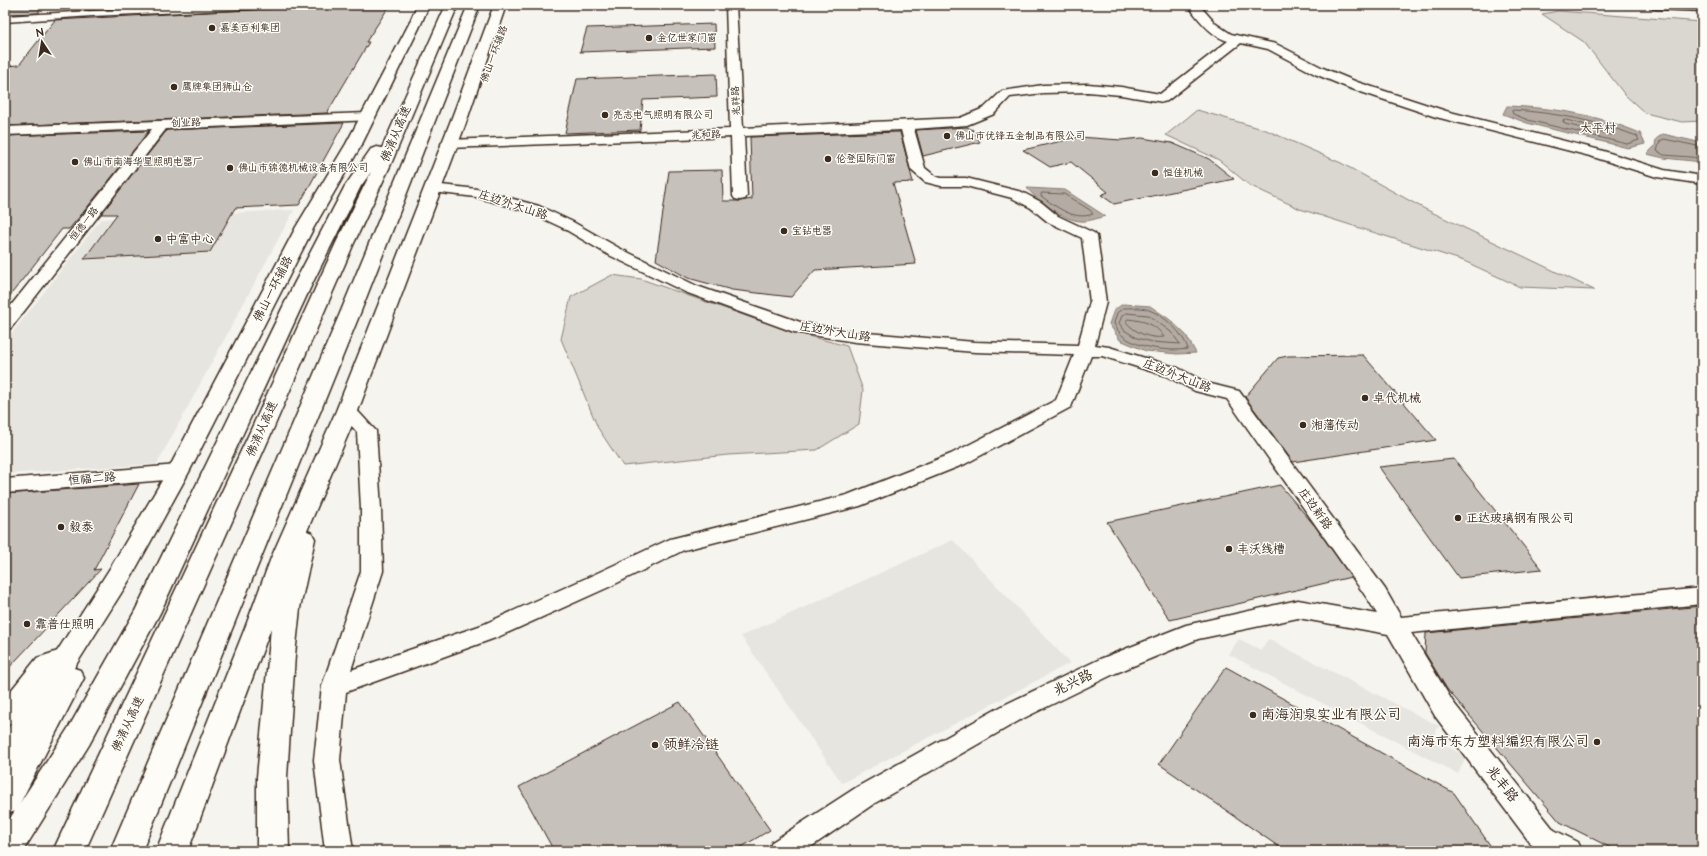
<svg xmlns="http://www.w3.org/2000/svg" width="1707" height="856" font-family="'Architects Daughter','LXGW WenKai TC',sans-serif">
<style>
.built{fill:#e7e5df}
.green{fill:#dad6d0;stroke:#8a8077}
.water{fill:#b4aca4;stroke:#84786e}
.lines{fill:none;stroke-linecap:round;stroke-linejoin:round}
.shore{stroke:#6b5e54;stroke-width:1}
.building{fill:#c7c1bb;stroke:#3b2a1e}
.minor-casing{stroke:#3b2a1e;stroke-width:3}
.major-casing{stroke:#3b2a1e;stroke-width:3}
.highway-casing{stroke:#3b2a1e;stroke-width:3}
.minor{fill:#fdfcf7;fill-rule:evenodd}
.major{fill:#fdfcf7;fill-rule:evenodd}
.highway{fill:#fdfcf7;fill-rule:evenodd}
.poi-dot{fill:#3b2a1e;stroke:#fdfcf7;stroke-width:1.5}
.labels{text-anchor:middle;dominant-baseline:central;stroke-width:3;stroke-linejoin:round;paint-order:stroke}
.far-poi-label{font-size:10px;fill:#3b2a1e;stroke:#fdfcf7;text-anchor:start}
.far-street-label{font-size:10px;fill:#3b2a1e;stroke:#fdfcf7}
.far-quarter-label{font-size:12px;fill:#3b2a1e;stroke:#fdfcf7}
.street-label{font-size:12px;fill:#3b2a1e;stroke:#fdfcf7}
.poi-label{font-size:12px;fill:#3b2a1e;stroke:#fdfcf7;text-anchor:start}
.near-street-label{font-size:14px;fill:#3b2a1e;stroke:#fdfcf7}
.near-poi-label{font-size:14px;fill:#3b2a1e;stroke:#fdfcf7;text-anchor:start}
</style>
<rect width="100%" height="100%" fill="#f5f4ee"/>
<filter id="ink" filterUnits="userSpaceOnUse"><feTurbulence type="fractalNoise" baseFrequency=".025" numOctaves="2"/><feDisplacementMap in="SourceGraphic" scale="8" xChannelSelector="R" yChannelSelector="G"/><feConvolveMatrix kernelMatrix="1 2 1 2 8 2 1 2 1" color-interpolation-filters="sRGB"/></filter>
<g filter="url(#ink)">
<!-- built -->
<g class="built">
<polygon points="294,210 157,464 5,474 5,342 101,219"/>
<polygon points="953,540 1070,663 842,783 741,636"/>
<polygon points="1239,639 1261,650 1268,639 1439,726 1432,739 1466,756 1458,774 1228,654"/>
</g>
<!-- green -->
<g class="green">
<polygon points="1558,11 1702,22 1702,121 1682,122 1645,113 1625,95 1584,42 1542,14"/>
<polygon points="1197,110 1266,130 1341,163 1425,209 1594,290 1520,287 1464,261 1300,209 1249,185 1219,160 1166,135"/>
<polygon points="612,275 641,279 789,331 847,346 863,390 859,424 817,450 728,455 623,466 598,428 561,339 571,297"/>
</g>
<!-- water -->
<g class="water">
<path d="M 1507,106 C 1556,108 1594,114 1640,133 L 1645,144 L 1628,148 L 1527,123 L 1503,114 Z"/>
<polygon points="1663,134 1702,143 1702,162 1664,158 1647,154 1655,146 1656,139"/>
<path d="M 1027,188 L 1065,190 L 1105,216 C 1098,218 1088,222 1080,221 C 1064,220 1036,200 1027,188 Z"/>
<polygon points="1123,304 1150,306 1169,319 1186,335 1196,353 1177,354 1146,351 1120,340 1109,324 1114,310"/>
</g>
<g class="lines">
<!-- shore -->
<g class="shore">
<path d="M 1514,110 C 1557,113 1597,121 1637,136 L 1639,140 L 1627,144 L 1528,120 L 1513,114 L 1512,111 Z"/>
<polygon points="1566,120 1611,131 1613,134 1611,135 1565,124 1563,121"/>
<polyline points="1702,147 1664,139 1660,141 1657,151 1664,155 1702,158"/>
<path d="M 1042,193 L 1064,194 L 1090,210 L 1093,214 C 1073,221 1057,207 1041,196 Z"/>
<path d="M 1124,308 C 1132,308 1141,307 1149,310 C 1165,316 1183,333 1188,349 C 1170,352 1137,348 1123,336 C 1119,333 1116,328 1114,323 L 1117,313 Z"/>
<polygon points="1126,313 1148,315 1171,332 1180,344 1152,342 1137,338 1124,330 1119,323 1122,316"/>
<path d="M 1128,319 C 1144,321 1155,323 1164,337 C 1150,339 1135,333 1126,322 Z"/>
</g>
</g>
<!-- building -->
<g class="building">
<polygon points="5,5 39,5 39,13 5,14"/>
<polygon points="339,5 390,5 366,42 369,42 327,113 5,126 5,66 19,65 55,20"/>
<polygon points="714,24 715,47 580,52 587,28"/>
<polygon points="716,74 717,97 643,100 640,130 565,133 577,79"/>
<polygon points="344,123 299,205 235,208 210,252 84,259 117,214 101,214 167,130"/>
<polygon points="967,127 973,130 980,142 923,156 916,130"/>
<polygon points="149,131 81,215 69,229 62,229 5,302 5,136"/>
<polygon points="900,132 913,182 893,183 916,264 815,270 791,297 732,290 688,278 656,260 669,171 722,170 723,201 740,201 752,199 750,137"/>
<polygon points="1079,137 1121,140 1142,138 1172,143 1209,159 1234,179 1114,204 1101,195 1108,192 1071,162 1050,167 1023,150"/>
<polygon points="1363,355 1436,440 1293,462 1245,397 1278,358 1288,356"/>
<polygon points="1454,459 1542,569 1459,578 1379,467"/>
<polygon points="139,484 94,570 101,569 5,672 5,494"/>
<polygon points="1280,485 1315,526 1351,577 1170,620 1107,522"/>
<polygon points="1702,606 1702,851 1617,851 1560,822 1447,689 1425,653 1426,633"/>
<polygon points="1226,667 1454,793 1494,851 1285,851 1159,764"/>
<polygon points="680,702 770,830 735,851 554,851 519,787"/>
</g>
<g class="lines">
<defs>
<g id="minor">
<polygon points="197,5 275,5 270,8 92,16 5,22 5,16"/>
<path d="M 726,5 L 736,5 L 743,128 L 960,118 L 984,108 L 1002,91 L 1043,85 L 1088,84 L 1121,87 L 1160,94 L 1228,41 C 1212,37 1197,18 1188,5 L 1199,5 L 1216,24 L 1231,34 L 1276,44 L 1323,68 L 1357,82 L 1446,111 L 1600,150 L 1664,170 L 1702,176 L 1702,184 L 1657,177 L 1590,156 L 1436,117 L 1349,88 L 1315,74 L 1268,49 L 1241,43 L 1167,101 L 1163,102 L 1121,95 L 1088,92 L 1043,93 L 1010,97 L 994,114 L 967,125 L 914,129 L 925,168 L 935,176 L 941,178 L 966,178 L 1022,192 L 1041,202 L 1058,216 L 1094,233 L 1097,236 L 1106,302 L 1095,345 L 1109,347 L 1178,368 L 1207,383 L 1239,391 L 1385,589 L 1401,617 L 1702,588 L 1702,604 L 1411,633 L 1453,702 L 1554,830 L 1578,842 L 1582,851 L 1541,851 L 1534,848 L 1435,716 L 1388,634 L 1298,618 L 1198,639 L 1116,673 L 1022,719 L 875,803 L 805,851 L 768,851 L 772,842 L 857,787 L 1004,705 L 1100,659 L 1186,625 L 1298,600 L 1377,614 L 1369,601 L 1227,399 L 1195,391 L 1166,376 L 1102,356 L 1091,356 L 1071,407 L 965,464 L 860,506 L 684,550 L 609,587 L 498,637 L 346,692 L 340,760 L 353,851 L 325,851 L 314,760 L 322,686 L 361,571 L 361,509 L 357,432 L 338,411 L 340,407 L 347,405 L 354,407 L 376,431 L 381,509 L 383,571 L 351,670 L 482,625 L 593,575 L 670,539 L 847,495 L 951,454 L 1056,400 L 1074,355 L 975,352 L 855,342 L 794,332 L 685,292 L 607,254 L 563,228 L 529,212 L 476,197 L 432,192 L 427,191 L 425,188 L 427,185 L 432,184 L 477,189 L 539,206 L 573,222 L 619,248 L 697,286 L 803,323 L 855,332 L 975,342 L 1078,345 L 1090,302 L 1082,238 L 1048,222 L 1031,208 L 1012,198 L 966,186 L 941,186 L 925,182 L 911,170 L 901,130 L 744,136 L 747,196 L 745,199 L 740,200 L 735,199 L 733,196 L 731,137 L 448,148 L 443,147 L 441,144 L 443,141 L 448,140 L 730,129 Z"/>
<polygon points="367,113 372,114 373,117 372,120 166,129 11,328 5,329 5,313 152,129 5,135 5,127"/>
<polygon points="178,465 185,467 188,472 185,477 178,479 5,493 5,479"/>
<polygon points="67,648 75,650 79,657 75,664 53,672 14,723 5,726 5,698 37,658"/>
</g>
<g id="major">
<polygon points="417,5 429,5 421,24 362,144 314,227 189,472 130,579 74,668 80,670 84,678 16,811 5,814 5,733 112,565 167,472 296,227 346,144 409,24"/>
<polygon points="494,5 506,5 467,120 358,411 307,531 312,533 315,539 300,608 295,655 287,777 289,851 257,851 257,777 271,628 188,851 156,851 245,628 271,558 336,411 379,303 451,120"/>
<polygon points="1650,5 1702,5 1702,11 1656,9 1652,8"/>
</g>
<g id="highway">
<polygon points="446,5 458,5 391,164 354,243 271,434 85,851 53,851 249,434 336,243 371,172 361,186 312,284 160,613 89,745 23,851 5,851 5,826 69,727 135,611 294,284 345,186 371,149 377,147 382,148"/>
<polygon points="468,5 480,5 361,311 142,851 110,851 341,311"/>
</g>
</defs>
<!-- minor casing -->
<use href="#minor" class="minor-casing"/>
<!-- major casing -->
<use href="#major" class="major-casing"/>
<!-- highway casing -->
<use href="#highway" class="highway-casing"/>
<!-- minor -->
<use href="#minor" class="minor"/>
<!-- major -->
<use href="#major" class="major"/>
<!-- highway -->
<use href="#highway" class="highway"/>
</g>
</g>
<!-- markers -->
<g class="poi-dot">
<circle cx="212" cy="28" r="4"/>
<circle cx="649" cy="38" r="4"/>
<circle cx="174" cy="87" r="4"/>
<circle cx="605" cy="115" r="4"/>
<circle cx="947" cy="136" r="4"/>
<circle cx="828" cy="159" r="4"/>
<circle cx="75" cy="162" r="4"/>
<circle cx="230" cy="168" r="4"/>
<circle cx="1155" cy="173" r="4"/>
<circle cx="784" cy="231" r="4"/>
<circle cx="158" cy="239" r="4"/>
<circle cx="1365" cy="398" r="4"/>
<circle cx="1303" cy="425" r="4"/>
<circle cx="1458" cy="518" r="4"/>
<circle cx="61" cy="527" r="4"/>
<circle cx="1229" cy="549" r="4"/>
<circle cx="27" cy="624" r="4"/>
<circle cx="1253" cy="715" r="4"/>
<circle cx="1597" cy="742" r="4"/>
<circle cx="655" cy="745" r="4"/>
</g>
<g class="labels">
<!-- far-poi labels -->
<g class="far-poi-label">
<text x="220" y="28">嘉美百利集团</text>
<text x="657" y="38">金亿世家门窗</text>
<text x="182" y="87">鹰牌集团狮山仓</text>
<text x="613" y="115">亮志电气照明有限公司</text>
<text x="955" y="136">佛山市优锋五金制品有限公司</text>
<text x="836" y="159">伦登国际门窗</text>
<text x="83" y="162">佛山市南海华星照明电器厂</text>
<text x="238" y="168">佛山市锦德机械设备有限公司</text>
<text x="1163" y="173">恒佳机械</text>
<text x="792" y="231">宝钻电器</text>
</g>
<!-- far-street labels -->
<g class="far-street-label">
<text transform="translate(494 54) rotate(-70)">佛山一环辅路</text>
<text transform="translate(736 101) rotate(-93)">兆祥路</text>
<text transform="translate(186 123) rotate(-2)">创业路</text>
<text transform="translate(706 135) rotate(-2)">兆和路</text>
<text transform="translate(84 224) rotate(-52)">恒德一路</text>
</g>
<!-- far-quarter labels -->
<g class="far-quarter-label">
<text x="1598" y="128">太平村</text>
</g>
<!-- street labels -->
<g class="street-label">
<text transform="translate(396 134) rotate(-67)">佛清从高速</text>
<text transform="translate(513 205) rotate(18)">庄边外大山路</text>
<text transform="translate(273 289) rotate(-63)">佛山一环辅路</text>
<text transform="translate(835 332) rotate(9)">庄边外大山路</text>
<text transform="translate(1177 376) rotate(21)">庄边外大山路</text>
<text transform="translate(262 429) rotate(-66)">佛清从高速</text>
<text transform="translate(92 479) rotate(-5)">恒福二路</text>
<text transform="translate(1315 509) rotate(54)">庄边新路</text>
<text transform="translate(128 724) rotate(-65)">佛清从高速</text>
</g>
<!-- poi labels -->
<g class="poi-label">
<text x="166" y="239">中富中心</text>
<text x="1373" y="398">卓代机械</text>
<text x="1311" y="425">湘藩传动</text>
<text x="1466" y="518">正达玻璃钢有限公司</text>
<text x="69" y="527">毅泰</text>
<text x="1237" y="549">丰沃线槽</text>
<text x="35" y="624">靠普仕照明</text>
</g>
<!-- near-street labels -->
<g class="near-street-label">
<text transform="translate(1073 683) rotate(-26)">兆兴路</text>
<text transform="translate(1502 784) rotate(52)">兆丰路</text>
</g>
<!-- near-poi labels -->
<g class="near-poi-label">
<text x="1261" y="715">南海润泉实业有限公司</text>
<text x="1589" y="742" text-anchor="end">南海市东方塑料编织有限公司</text>
<text x="663" y="745">领鲜冷链</text>
</g>
</g>
<!-- margin -->
<rect width="1707" height="856" fill="none" stroke="#fdfcf7" stroke-width="20"/>
<rect x="10" y="10" width="1687" height="836" fill="none" stroke="#3b2a1e" stroke-width="1.5" filter="url(#ink)"/>
<!-- north arrow -->
<g transform="translate(42 42) rotate(348)" stroke="#fdfcf7" stroke-width="3" paint-order="stroke">
<path d="M0-3L7 15L0 10L-7 15Z" fill="#3b2a1e"/>
<text y="-6" font-size="11" font-weight="bold" text-anchor="middle" fill="#3b2a1e">N</text>
</g>
</svg>
